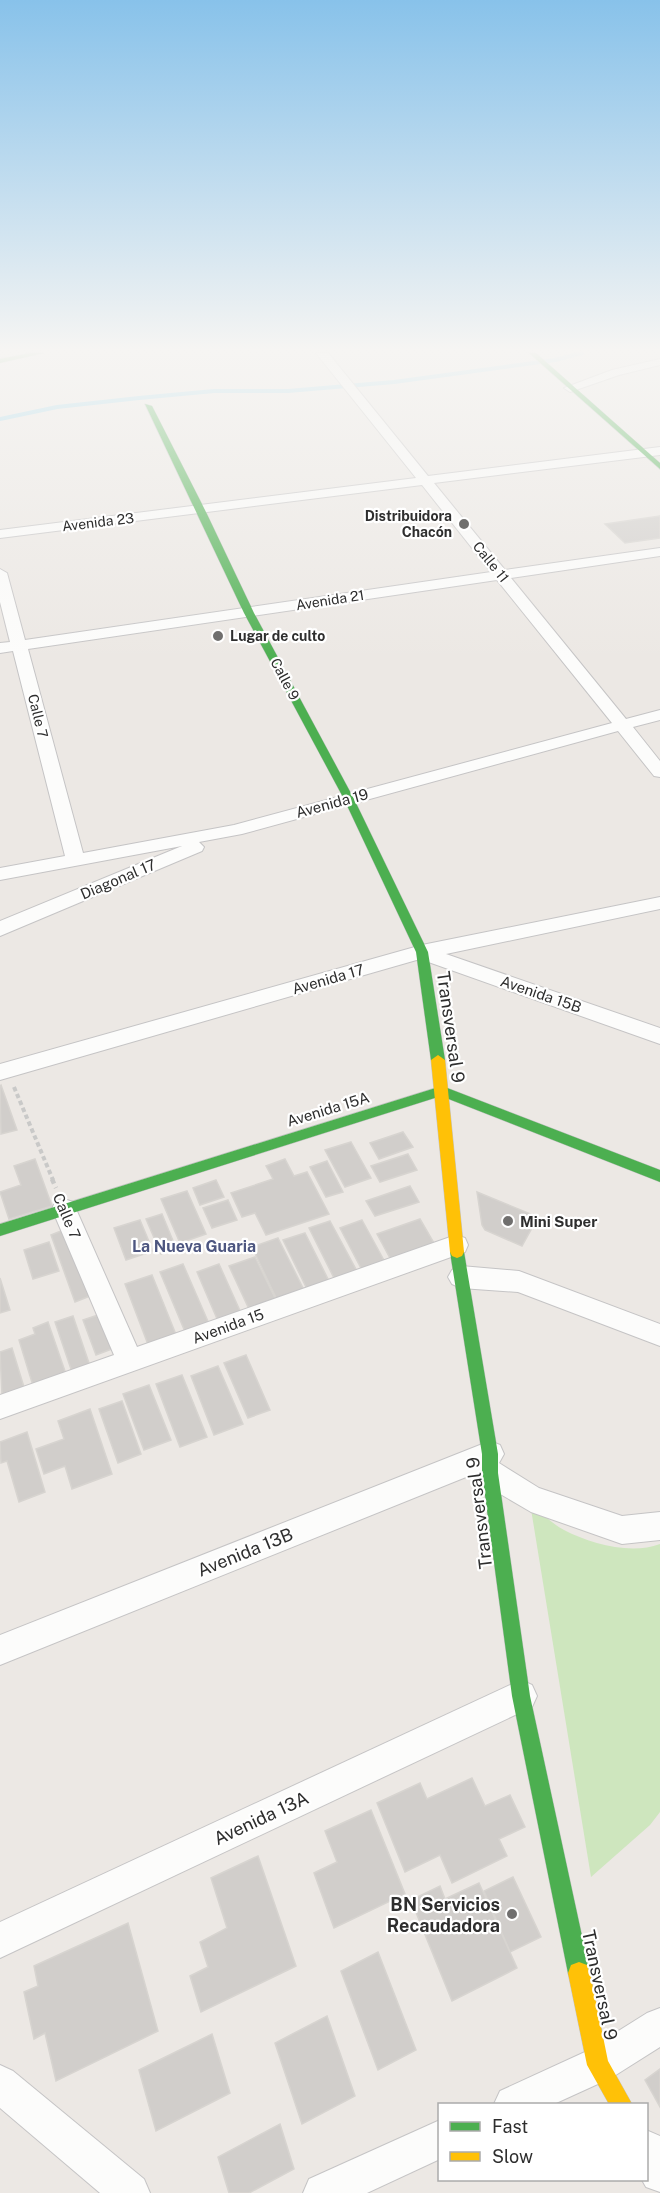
<svg xmlns="http://www.w3.org/2000/svg" width="660" height="2193" font-family="'Public Sans',sans-serif">
<style>
.green{fill:#cee6be}
.lines{fill:none;stroke-linecap:round;stroke-linejoin:round}
.stream{stroke:#99d6ec;stroke-width:4}
.building{fill:#d1cecb;stroke:#d7d4d0;stroke-width:1.5}
.street-casing{stroke:#c5c4c5;stroke-width:2}
.fast-casing{stroke:#c5c4c5;stroke-width:1}
.slow-casing{stroke:#c5c4c5;stroke-width:1}
.path-far1{stroke:#c9c9c8;stroke-width:4;stroke-dasharray:4.5 3;stroke-linecap:butt}
.path{stroke:#c9c9c8;stroke-width:4.5;stroke-dasharray:5 4;stroke-linecap:butt}
.street{fill:#fcfcfb;fill-rule:evenodd}
.fast{fill:#4caf50;fill-rule:evenodd}
.slow{fill:#ffc107;fill-rule:evenodd}
.poi-dot{fill:#706f6e;stroke:#fff;stroke-width:2}
.labels{text-anchor:middle;dominant-baseline:central;stroke-width:4.5;stroke-linejoin:round;paint-order:stroke}
.far-poi-label{font-size:14px;font-weight:bold;fill:#2e2e2e;stroke:#fff;text-anchor:end}
.far-street-label{font-size:14px;fill:#2e2e2e;stroke:#fff}
.street-label{font-size:15px;fill:#2e2e2e;stroke:#fff}
.poi-label{font-size:15px;font-weight:bold;fill:#2e2e2e;stroke:#fff;text-anchor:start}
.neighbourhood-label{font-size:16px;font-weight:bold;fill:#4d5680;stroke:#fff}
.near-street-label{font-size:18px;fill:#2e2e2e;stroke:#fff}
.near-poi-label{font-size:18px;font-weight:bold;fill:#2e2e2e;stroke:#fff;text-anchor:end}
</style>
<rect width="100%" height="100%" fill="#ece8e4"/>
<!-- green -->
<path class="green" d="M 530,1503 C 541,1512 552,1524 564,1530 C 591,1544 631,1555 660,1544 L 660,1812 L 650,1825 L 591,1877 Z"/>
<g class="lines">
<!-- stream -->
<polyline class="stream" points="0,419 57,407 139,398 214,391 288,391 394,382 555,360 582,353"/>
</g>
<!-- building -->
<g class="building">
<polygon points="660,516 660,538 625,543 605,524"/>
<polygon points="1,1085 17,1130 1,1134 0,1086"/>
<polygon points="403,1132 413,1147 379,1159 370,1143"/>
<polygon points="351,1142 371,1178 345,1187 325,1150"/>
<polygon points="408,1154 417,1170 380,1182 371,1166"/>
<polygon points="35,1159 52,1206 9,1219 0,1192 21,1185 14,1166"/>
<polygon points="285,1159 294,1176 307,1172 329,1214 266,1235 255,1213 242,1217 231,1193 273,1179 266,1166"/>
<polygon points="327,1161 343,1192 326,1197 310,1167"/>
<polygon points="216,1180 224,1197 200,1205 193,1188"/>
<polygon points="410,1186 419,1202 375,1216 366,1201"/>
<polygon points="187,1191 206,1234 180,1243 161,1199"/>
<polygon points="477,1192 538,1217 522,1246 485,1230 482,1225"/>
<polygon points="228,1200 237,1220 212,1228 203,1208"/>
<polygon points="162,1214 176,1248 161,1254 146,1219"/>
<polygon points="420,1219 434,1243 390,1258 377,1234"/>
<polygon points="140,1220 153,1251 126,1260 114,1228"/>
<polygon points="362,1220 386,1264 363,1272 340,1228"/>
<polygon points="330,1221 358,1273 335,1280 309,1228"/>
<polygon points="66,1229 90,1296 75,1302 51,1235"/>
<polygon points="305,1233 329,1281 307,1289 283,1240"/>
<polygon points="278,1238 305,1292 278,1302 252,1247"/>
<polygon points="49,1242 59,1271 33,1279 24,1250"/>
<polygon points="255,1257 276,1300 249,1309 229,1266"/>
<polygon points="183,1264 210,1326 186,1334 160,1272"/>
<polygon points="219,1264 241,1313 218,1321 197,1272"/>
<polygon points="152,1275 177,1337 149,1347 125,1284"/>
<polygon points="0,1278 10,1310 0,1313"/>
<polygon points="104,1313 117,1347 96,1355 83,1320"/>
<polygon points="73,1316 90,1366 72,1372 55,1322"/>
<polygon points="48,1322 67,1377 34,1389 19,1340 35,1334 33,1328"/>
<polygon points="12,1348 24,1387 2,1395 0,1352"/>
<polygon points="246,1355 270,1410 248,1418 224,1363"/>
<polygon points="218,1366 243,1424 214,1435 191,1376"/>
<polygon points="182,1375 207,1437 180,1447 156,1384"/>
<polygon points="149,1385 171,1440 144,1450 123,1394"/>
<polygon points="122,1401 141,1454 118,1463 99,1409"/>
<polygon points="90,1409 112,1474 72,1489 65,1466 44,1474 36,1449 64,1439 58,1421"/>
<polygon points="27,1432 45,1492 19,1502 7,1461 1,1463 0,1442"/>
<polygon points="472,1778 485,1806 510,1795 525,1827 499,1839 507,1856 452,1883 440,1855 405,1872 377,1803 420,1783 427,1799"/>
<polygon points="371,1810 405,1894 334,1928 314,1873 337,1862 325,1831"/>
<polygon points="258,1856 296,1966 201,2012 190,1976 208,1967 200,1942 227,1928 211,1878"/>
<polygon points="513,1877 541,1937 510,1952 484,1891"/>
<polygon points="479,1883 517,1968 452,2001 411,1900 440,1886 445,1899"/>
<polygon points="128,1923 158,2031 56,2081 45,2033 34,2039 24,1992 38,1986 34,1966"/>
<polygon points="378,1952 416,2050 378,2070 341,1971"/>
<polygon points="327,2016 355,2096 302,2124 275,2043"/>
<polygon points="212,2034 230,2093 156,2131 139,2070"/>
<polygon points="660,2069 660,2107 645,2080"/>
<polygon points="280,2124 294,2169 249,2193 229,2193 218,2157"/>
</g>
<g class="lines">
<defs>
<g id="street">
<path d="M 316,353 L 328,353 L 428,476 L 660,447 L 660,455 L 434,483 L 505,570 L 660,548 L 660,556 L 511,578 L 626,719 L 660,710 L 660,720 L 633,727 L 660,761 L 660,777 L 654,776 L 618,731 L 242,834 L 199,842 L 204,847 L 202,851 L 0,936 L 0,921 L 182,846 L 0,880 L 0,868 L 65,856 L 13,651 L 0,653 L 0,643 L 10,642 L 0,602 L 0,569 L 7,573 L 25,640 L 491,572 L 422,485 L 0,538 L 0,530 L 416,478 ZM 497,580 L 612,723 L 234,825 L 83,853 L 28,649 Z"/>
<polygon points="660,359 660,365 619,375 570,392 564,388 612,370"/>
<polygon points="660,897 660,909 446,954 660,1028 660,1044 420,959 0,1080 0,1064 422,945"/>
<polygon points="64,1199 73,1202 76,1209 137,1347 456,1235 465,1238 468,1245 465,1252 0,1419 0,1395 114,1355 52,1209 55,1202"/>
<polygon points="461,1266 519,1271 660,1324 660,1346 518,1292 461,1288 452,1284 448,1277 452,1270"/>
<polygon points="490,1441 500,1445 504,1454 499,1463 539,1488 622,1516 660,1512 660,1540 622,1544 531,1512 480,1482 476,1473 0,1665 0,1635"/>
<polygon points="521,1680 532,1685 537,1696 532,1707 0,1958 0,1922"/>
<polygon points="660,2008 660,2047 611,2078 554,2104 494,2104 500,2091 585,2052 647,2013"/>
<polygon points="0,2065 13,2071 144,2179 150,2193 100,2193 0,2108"/>
<polygon points="440,2120 440,2159 367,2193 303,2193 309,2179"/>
<polygon points="646,2130 660,2136 660,2192 646,2187 642,2180 646,2180"/>
</g>
<g id="fast">
<polygon points="30,353 44,353 0,363 0,359"/>
<polygon points="529,353 536,353 660,463 660,469"/>
<polygon points="145,404 152,406 205,510 254,613 354,799 428,952 445,1060 443,1063 438,1065 431,1060 416,952 344,799 244,613"/>
<polygon points="442,1086 660,1170 660,1182 441,1096 0,1236 0,1224"/>
<polygon points="457,1246 462,1248 464,1252 498,1454 498,1473 530,1696 590,1973 587,1981 579,1984 571,1981 568,1973 512,1696 482,1473 482,1454 450,1252 452,1248"/>
</g>
<g id="slow">
<polygon points="438,1055 445,1060 464,1252 462,1256 457,1258 452,1256 450,1252 431,1060"/>
<polygon points="579,1962 587,1965 590,1973 608,2061 632,2104 609,2104 587,2065 568,1973 571,1965"/>
</g>
</defs>
<!-- street casing -->
<use href="#street" class="street-casing"/>
<!-- fast casing -->
<use href="#fast" class="fast-casing"/>
<!-- slow casing -->
<use href="#slow" class="slow-casing"/>
<!-- path-far1 -->
<polyline class="path-far1" points="14,1087 53,1180"/>
<!-- path -->
<polyline class="path" points="52,1179 56,1188"/>
<!-- street -->
<use href="#street" class="street"/>
<!-- fast -->
<use href="#fast" class="fast"/>
<!-- slow -->
<use href="#slow" class="slow"/>
</g>
<!-- sky -->
<linearGradient id="sky" x2="0" y2="1"><stop stop-color="#88c2ea"/><stop offset="0.53" stop-color="#f6f5f3"/><stop offset="1" stop-color="#f6f5f3" stop-opacity="0"/></linearGradient>
<rect width="660" height="660" fill="url(#sky)"/>
<!-- markers -->
<g class="poi-dot">
<circle cx="464" cy="524" r="6"/>
<circle cx="218" cy="636" r="6"/>
<circle cx="508" cy="1221" r="6"/>
<circle cx="512" cy="1914" r="6"/>
</g>
<g class="labels">
<!-- far-poi labels -->
<g class="far-poi-label">
<text x="452" y="516">Distribuidora<tspan x="452" dy="16">Chacón</tspan></text>
<text x="230" y="636" text-anchor="start">Lugar de culto</text>
</g>
<!-- far-street labels -->
<g class="far-street-label">
<text transform="translate(98 522) rotate(-7)">Avenida 23</text>
<text transform="translate(491 562) rotate(51)">Calle 11</text>
<text transform="translate(330 600) rotate(-9)">Avenida 21</text>
<text transform="translate(285 679) rotate(62)">Calle 9</text>
<text transform="translate(38 716) rotate(76)">Calle 7</text>
</g>
<!-- street labels -->
<g class="street-label">
<text transform="translate(332 803) rotate(-15)">Avenida 19</text>
<text transform="translate(118 879) rotate(-23)">Diagonal 17</text>
<text transform="translate(328 979) rotate(-16)">Avenida 17</text>
<text transform="translate(541 994) rotate(19)">Avenida 15B</text>
<text transform="translate(328 1109) rotate(-17)">Avenida 15A</text>
<text transform="translate(67 1216) rotate(67)">Calle 7</text>
<text transform="translate(228 1326) rotate(-20)">Avenida 15</text>
</g>
<!-- poi labels -->
<g class="poi-label">
<text x="520" y="1221">Mini Super</text>
</g>
<!-- neighbourhood labels -->
<g class="neighbourhood-label">
<text x="194" y="1246">La Nueva Guaria</text>
</g>
<!-- near-street labels -->
<g class="near-street-label">
<text transform="translate(451 1027) rotate(82)">Transversal 9</text>
<text transform="translate(479 1513) rotate(-97)">Transversal 9</text>
<text transform="translate(245 1552) rotate(-22)">Avenida 13B</text>
<text transform="translate(261 1818) rotate(-25)">Avenida 13A</text>
<text transform="translate(600 1985) rotate(78)">Transversal 9</text>
</g>
<!-- near-poi labels -->
<g class="near-poi-label">
<text x="500" y="1904">BN Servicios<tspan x="500" dy="21">Recaudadora</tspan></text>
</g>
</g>
<!-- legend -->
<rect x="438" y="2103" width="210" height="78" fill="#ffffff" stroke="#ababab" stroke-width="1.5"/>
<rect x="450" y="2122" width="30" height="9" fill="#4caf50" stroke="#ababab" stroke-width="1.5"/>
<text x="492" y="2133" font-size="18" fill="#2e2e2e">Fast</text>
<rect x="450" y="2152" width="30" height="9" fill="#ffc107" stroke="#ababab" stroke-width="1.5"/>
<text x="492" y="2163" font-size="18" fill="#2e2e2e">Slow</text>
</svg>
